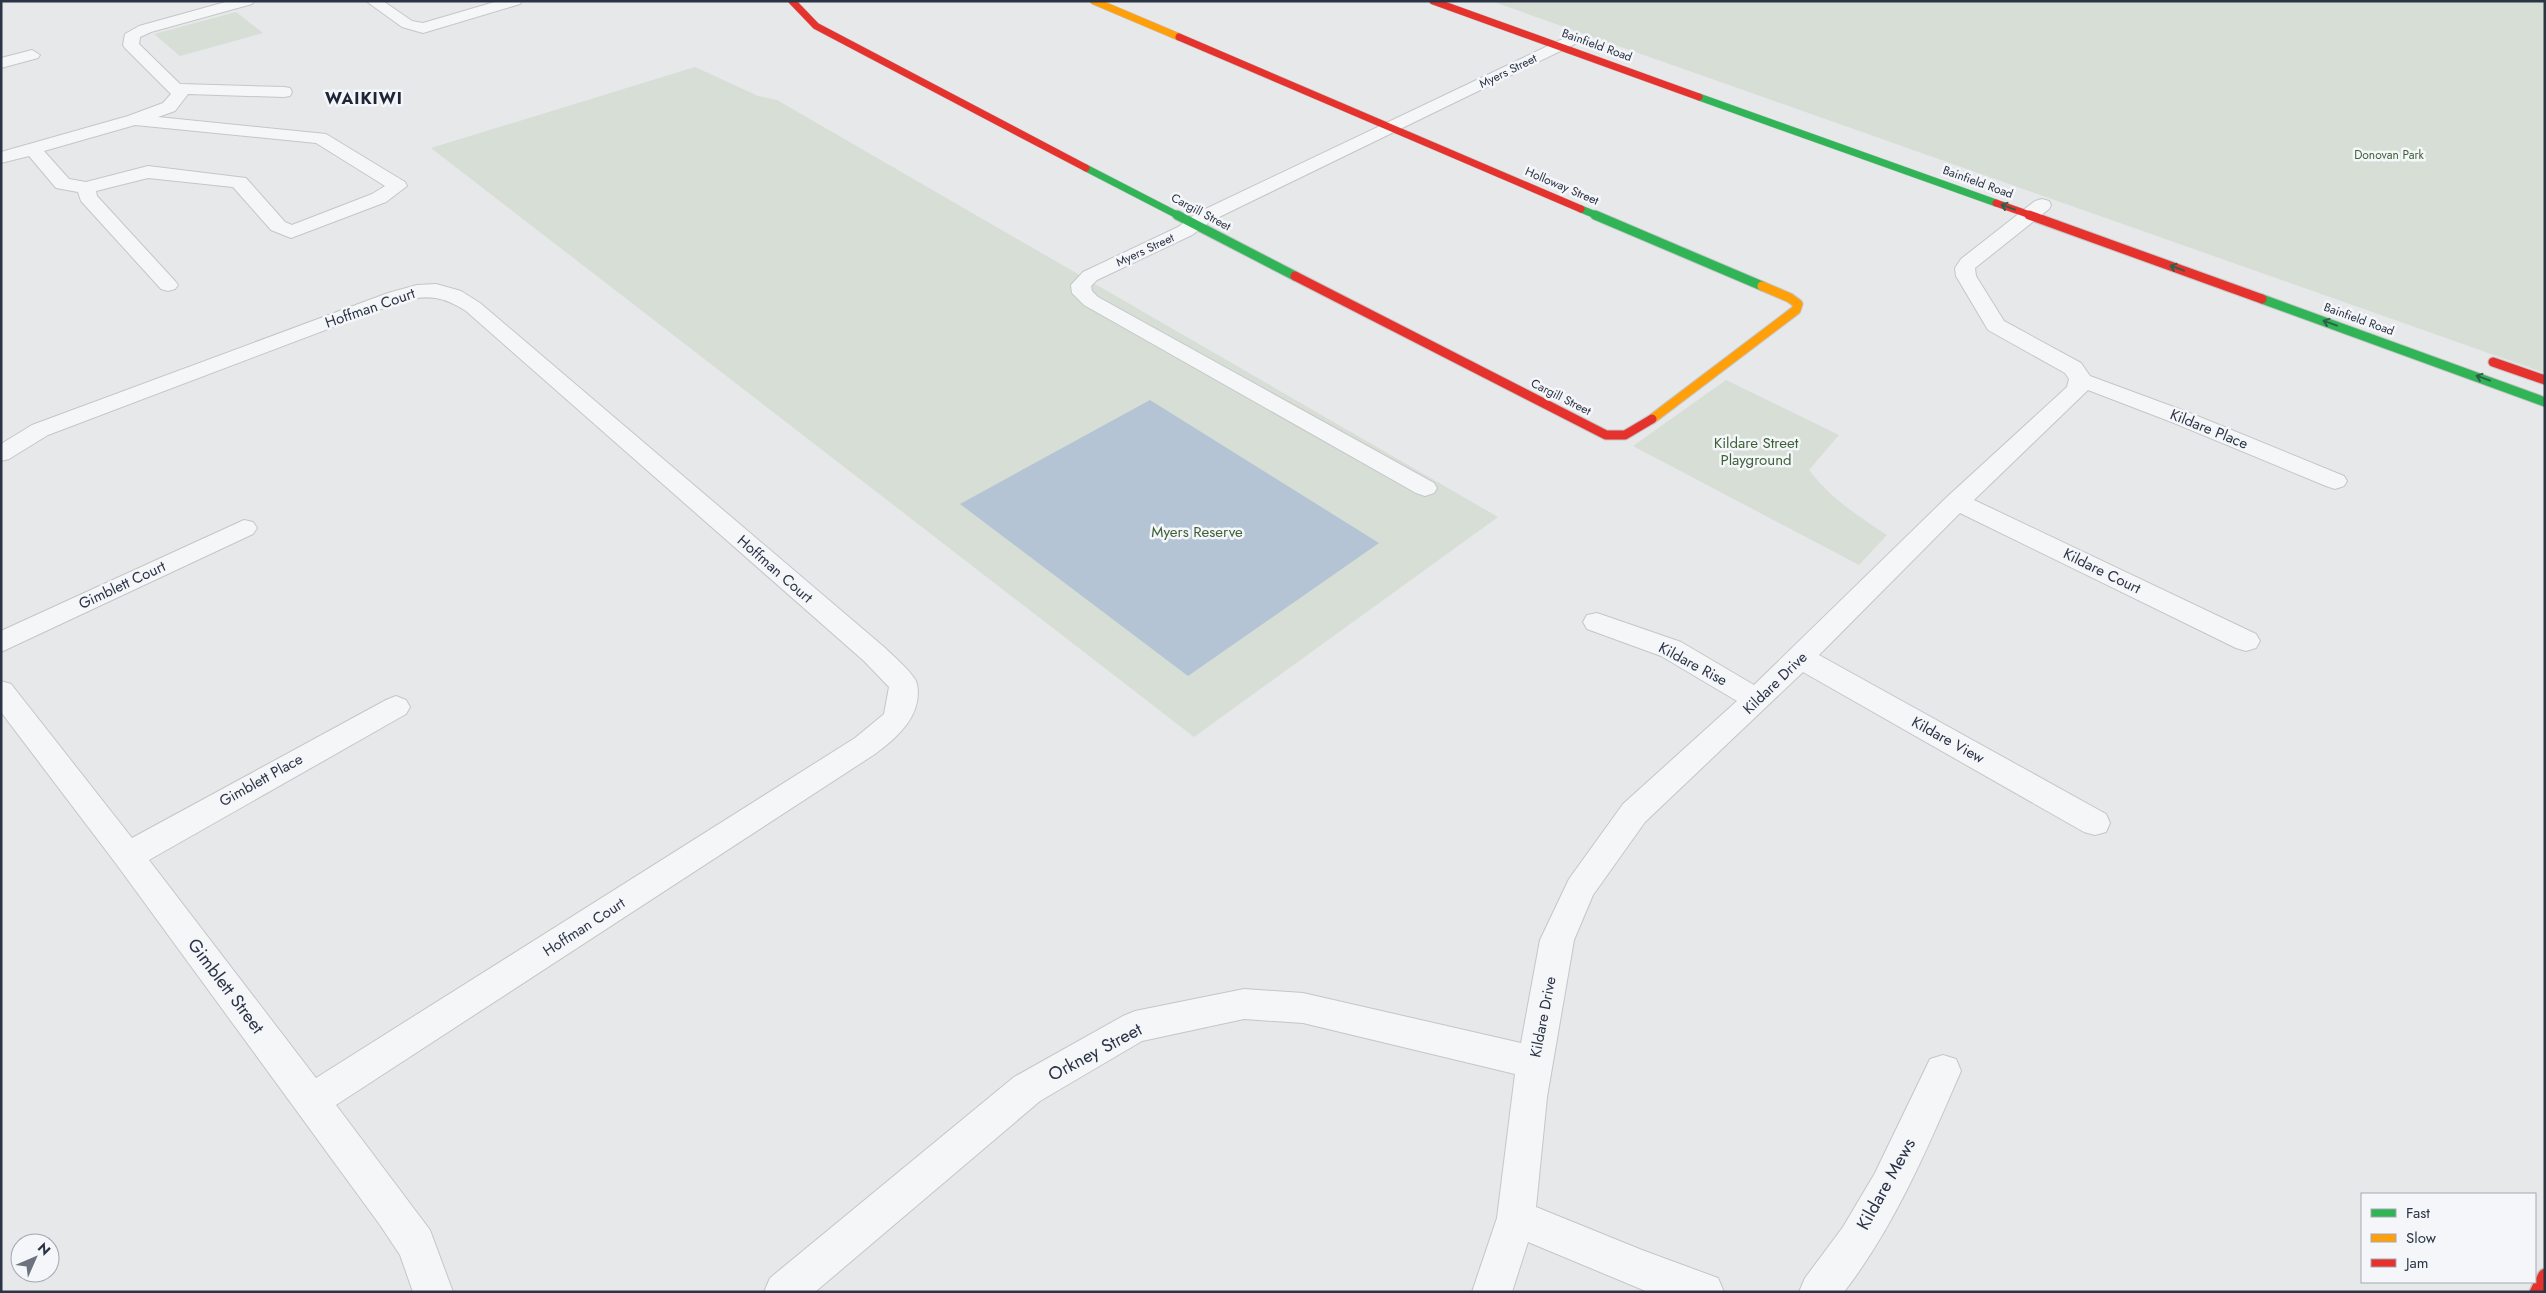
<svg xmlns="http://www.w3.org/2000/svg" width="2546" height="1293" font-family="Jost,sans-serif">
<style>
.green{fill:#d6ded6}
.water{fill:#b4c4d5}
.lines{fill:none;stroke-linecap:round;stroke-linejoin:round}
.street-casing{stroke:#c4c6c8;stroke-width:2}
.fast-far1-casing{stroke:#c4c6c8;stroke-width:8}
.fast-casing{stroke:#c4c6c8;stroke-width:11}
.slow-far1-casing{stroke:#c4c6c8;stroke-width:8}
.slow-casing{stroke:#c4c6c8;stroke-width:11}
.jam-far2-casing{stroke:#c4c6c8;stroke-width:8}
.jam-far1-casing{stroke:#c4c6c8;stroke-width:11}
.jam-casing{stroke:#c4c6c8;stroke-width:17}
.street{fill:#f5f6f7;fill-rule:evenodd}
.fast-far1{stroke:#30b455;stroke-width:7}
.fast{stroke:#30b455;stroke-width:9}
.slow-far1{stroke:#ff9f0a;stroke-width:7}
.slow{stroke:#ff9f0a;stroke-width:9}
.jam-far2{stroke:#e5322d;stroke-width:7}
.jam-far1{stroke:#e5322d;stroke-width:9}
.jam{stroke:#e5322d;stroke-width:14}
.oneway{stroke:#2d614b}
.labels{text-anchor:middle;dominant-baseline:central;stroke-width:5;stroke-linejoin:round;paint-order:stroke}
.far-street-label{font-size:12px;fill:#2b3445;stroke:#f4f6f9}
.far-park-label{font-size:12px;fill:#3f6138;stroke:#f4f6f9}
.street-label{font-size:15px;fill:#2b3445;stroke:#f4f6f9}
.park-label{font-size:15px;fill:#3f6138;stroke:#f4f6f9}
.far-district-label{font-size:16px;font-weight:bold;letter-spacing:1px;fill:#1d2536;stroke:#f4f6f9}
.near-street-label{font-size:18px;fill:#2b3445;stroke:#f4f6f9}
</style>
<rect width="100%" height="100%" fill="#e6e8ea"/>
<!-- green -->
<g class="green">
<polygon points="1491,1 2545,1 2545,373"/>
<polygon points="236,12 263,33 180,56 154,34"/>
<polygon points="695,67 758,96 777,100 1498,517 1194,737 431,148"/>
<path d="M 1726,380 L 1839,435 L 1809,470 C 1830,498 1858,516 1887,535 L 1859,565 L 1633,446 Z"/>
</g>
<!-- water -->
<polygon class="water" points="1150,400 1379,543 1188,676 960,504"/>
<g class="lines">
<defs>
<g id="street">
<path d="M 229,1 L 254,1 L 252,4 L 151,32 L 140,37 L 139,44 L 180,84 L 284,87 L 290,88 L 292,92 L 290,96 L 284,97 L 188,94 L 175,111 L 158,117 L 326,134 L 405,182 L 407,186 L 386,202 L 291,238 L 271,230 L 233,187 L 148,178 L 96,191 L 97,196 L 175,281 L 178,285 L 175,289 L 168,291 L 161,289 L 81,201 L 78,192 L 56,188 L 29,156 L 1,163 L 1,152 L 128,116 L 163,103 L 171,94 L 125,48 L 123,45 L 125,34 L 139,26 ZM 135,125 L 316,143 L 385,186 L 372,194 L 292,225 L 285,222 L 246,178 L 148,166 L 86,182 L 69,179 L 44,151 Z"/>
<polygon points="366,1 383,1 412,21 423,23 498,1 522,1 520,4 423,33 402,27"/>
<polygon points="1573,34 1581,39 1579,42 1211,221 1192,235 1097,280 1091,286 1092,291 1098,297 1434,483 1437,488 1434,493 1425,496 1416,493 1084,305 1072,293 1071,285 1083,272 1178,227 1197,213"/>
<polygon points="32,50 40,55 38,58 1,68 1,58"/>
<polygon points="2042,199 2049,201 2051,205 2049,209 1975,268 1976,276 2004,321 2081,363 2090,376 2190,413 2344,476 2347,481 2344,486 2335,489 2326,486 2174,423 2088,390 1974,500 2256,634 2260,641 2256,648 2246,651 2236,648 1960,513 1819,655 2106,814 2110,823 2106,832 2095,835 2084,832 1803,672 1645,822 1593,895 1574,940 1547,1097 1536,1207 1642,1250 1718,1278 1724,1292 1648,1292 1528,1242 1512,1292 1472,1292 1497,1218 1515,1074 1303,1023 1244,1019 1142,1041 1040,1101 815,1292 764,1292 770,1278 1014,1077 1123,1016 1135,1011 1244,989 1303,993 1521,1043 1540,940 1569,879 1623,804 1737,701 1661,656 1587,629 1583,622 1587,615 1597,613 1681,642 1754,685 1948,496 2067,387 2069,379 2065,373 1988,330 1956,276 1955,268 1961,259 2035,201"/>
<path d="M 436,284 L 461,291 L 480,303 L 884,647 C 892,655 915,674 917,684 C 923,715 897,738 875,754 L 336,1105 L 430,1230 L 453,1292 L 413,1292 L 400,1255 L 380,1225 L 117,865 L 1,712 L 1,681 L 11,684 L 132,838 L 386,700 L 396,696 L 406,700 L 410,707 L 406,714 L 149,860 L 316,1078 L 855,738 L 884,714 L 889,687 L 864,661 L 466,311 C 444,297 428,294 402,301 L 48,435 L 9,459 L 1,461 L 1,444 L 32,425 L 388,293 L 417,285 Z"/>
<polygon points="244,520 253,522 257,528 253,534 1,652 1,631"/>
<path d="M 1943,1055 L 1956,1059 L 1961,1071 C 1928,1147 1895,1226 1844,1292 L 1799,1292 L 1805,1278 L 1843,1227 L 1875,1173 L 1930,1059 Z"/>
</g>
<g id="fast-far1">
<polyline points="1699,97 1996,203"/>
<polyline points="1086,168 1179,216"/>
<polyline points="1581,209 1598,216"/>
</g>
<g id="fast">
<polyline points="1177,215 1295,276"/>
<polyline points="1595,215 1762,286"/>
<polyline points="2262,299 2545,402"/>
</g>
<polyline id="slow-far1" points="1094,1 1179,37"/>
<polyline id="slow" points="1652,419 1796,310 1798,304 1790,298 1762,286"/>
<g id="jam-far2">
<polyline points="792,1 816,26 1086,168"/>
<polyline points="1433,1 1699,97"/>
<polyline points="1179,37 1581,209"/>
<polyline points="1996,203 2033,216"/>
</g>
<g id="jam-far1">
<polyline points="2029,215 2262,299"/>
<polyline points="1295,276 1606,435 1625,435 1652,419"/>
<polyline points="2493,362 2545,380"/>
</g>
<polyline id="jam" points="2537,1292 2545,1276"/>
</defs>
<!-- street casing -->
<use href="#street" class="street-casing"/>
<!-- fast-far1 casing -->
<use href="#fast-far1" class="fast-far1-casing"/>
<!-- fast casing -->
<use href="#fast" class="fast-casing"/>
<!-- slow-far1 casing -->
<use href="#slow-far1" class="slow-far1-casing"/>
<!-- slow casing -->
<use href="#slow" class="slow-casing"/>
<!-- jam-far2 casing -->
<use href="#jam-far2" class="jam-far2-casing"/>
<!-- jam-far1 casing -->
<use href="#jam-far1" class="jam-far1-casing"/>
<!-- jam casing -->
<use href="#jam" class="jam-casing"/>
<!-- street -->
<use href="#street" class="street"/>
<!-- fast-far1 -->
<use href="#fast-far1" class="fast-far1"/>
<!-- fast -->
<use href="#fast" class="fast"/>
<!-- slow-far1 -->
<use href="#slow-far1" class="slow-far1"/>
<!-- slow -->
<use href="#slow" class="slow"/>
<!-- jam-far2 -->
<use href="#jam-far2" class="jam-far2"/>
<!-- jam-far1 -->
<use href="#jam-far1" class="jam-far1"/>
<!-- jam -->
<use href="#jam" class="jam"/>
</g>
<!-- one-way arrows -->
<defs><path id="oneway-shaft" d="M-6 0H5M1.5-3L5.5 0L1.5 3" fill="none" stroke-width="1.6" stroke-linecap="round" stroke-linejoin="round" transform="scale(1.25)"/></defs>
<g class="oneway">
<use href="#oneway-shaft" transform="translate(2008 207) rotate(-160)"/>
<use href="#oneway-shaft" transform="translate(2177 268) rotate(-160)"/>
<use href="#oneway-shaft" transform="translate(2330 323) rotate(-160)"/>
<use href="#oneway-shaft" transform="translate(2483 378) rotate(-160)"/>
</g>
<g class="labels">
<!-- far-street labels -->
<g class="far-street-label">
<text transform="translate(1597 45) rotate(20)">Bainfield Road</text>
<text transform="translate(1508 71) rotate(-26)">Myers Street</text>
<text transform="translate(1978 182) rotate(20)">Bainfield Road</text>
<text transform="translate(1562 186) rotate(23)">Holloway Street</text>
<text transform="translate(1201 212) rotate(28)">Cargill Street</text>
<text transform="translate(1145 250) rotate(-25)">Myers Street</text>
<text transform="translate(2359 319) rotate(20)">Bainfield Road</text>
<text transform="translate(1561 397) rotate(27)">Cargill Street</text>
</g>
<!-- far-park labels -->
<g class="far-park-label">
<text x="2389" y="155">Donovan Park</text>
</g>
<!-- street labels -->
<g class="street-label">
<text transform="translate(370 308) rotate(-19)">Hoffman Court</text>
<text transform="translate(2209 429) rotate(22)">Kildare Place</text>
<text transform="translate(775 569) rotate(41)">Hoffman Court</text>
<text transform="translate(2102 571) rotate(26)">Kildare Court</text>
<text transform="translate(122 585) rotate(-25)">Gimblett Court</text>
<text transform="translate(1693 664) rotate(28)">Kildare Rise</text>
<text transform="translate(1775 683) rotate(-44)">Kildare Drive</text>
<text transform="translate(1948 740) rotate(29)">Kildare View</text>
<text transform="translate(261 780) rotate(-29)">Gimblett Place</text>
<text transform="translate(584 927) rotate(-33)">Hoffman Court</text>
<text transform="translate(1543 1017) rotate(-79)">Kildare Drive</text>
</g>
<!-- park labels -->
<g class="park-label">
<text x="1756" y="443">Kildare Street<tspan x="1756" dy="17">Playground</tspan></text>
<text x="1197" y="532">Myers Reserve</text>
</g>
<!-- far-district labels -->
<g class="far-district-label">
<text x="364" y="98">WAIKIWI</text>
</g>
<!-- near-street labels -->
<g class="near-street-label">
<text transform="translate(226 986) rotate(53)">Gimblett Street</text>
<text transform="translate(1095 1052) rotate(-28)">Orkney Street</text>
<text transform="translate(1886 1184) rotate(-61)">Kildare Mews</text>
</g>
</g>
<!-- border -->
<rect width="2546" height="1293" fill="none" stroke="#2b3445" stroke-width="5"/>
<!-- legend -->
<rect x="2361" y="1193" width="175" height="90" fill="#f4f6f9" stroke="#a4a8b1"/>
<rect x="2371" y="1209" width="25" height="8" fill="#30b455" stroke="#a4a8b1"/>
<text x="2406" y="1218" font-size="15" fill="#2b3445">Fast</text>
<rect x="2371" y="1234" width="25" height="8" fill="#ff9f0a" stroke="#a4a8b1"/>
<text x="2406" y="1243" font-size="15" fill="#2b3445">Slow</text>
<rect x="2371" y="1259" width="25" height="8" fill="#e5322d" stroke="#a4a8b1"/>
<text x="2406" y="1268" font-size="15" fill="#2b3445">Jam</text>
<!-- north arrow -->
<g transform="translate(35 1258) rotate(45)"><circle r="24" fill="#f4f6f9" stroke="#a4a8b1"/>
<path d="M0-4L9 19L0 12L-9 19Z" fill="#6c737f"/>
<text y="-8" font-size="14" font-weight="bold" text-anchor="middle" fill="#2b3445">N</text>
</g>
</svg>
